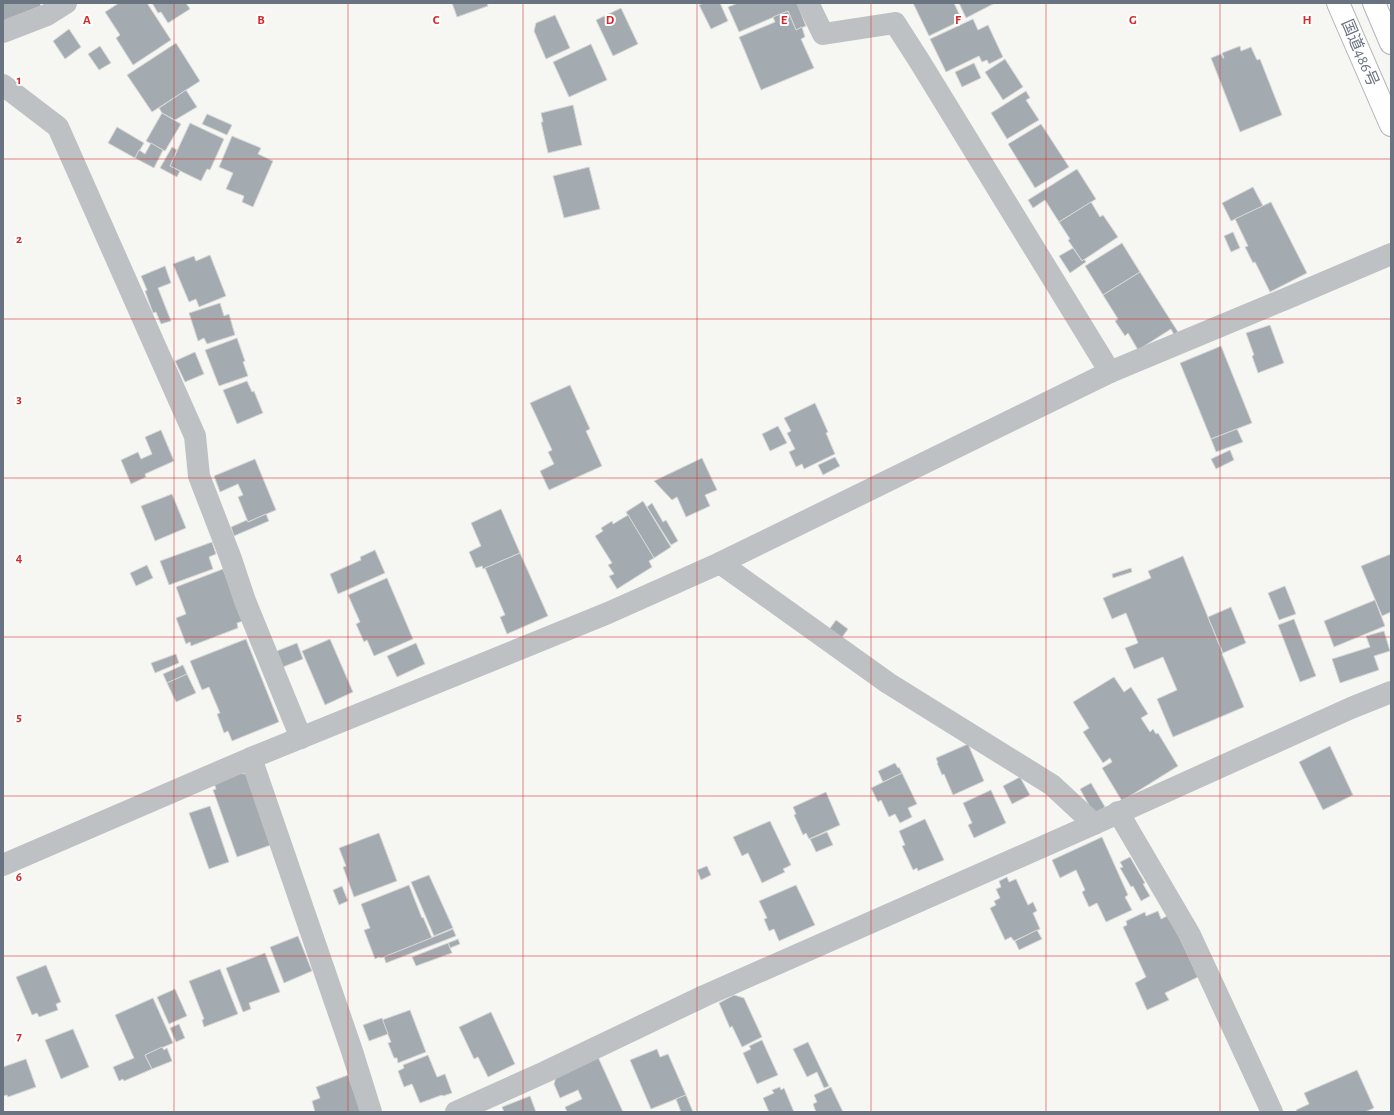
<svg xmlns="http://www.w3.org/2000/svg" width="1394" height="1115" font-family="'Alegreya Sans','Noto Sans JP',sans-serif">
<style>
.building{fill:#a4abb0;stroke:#d7d8d6}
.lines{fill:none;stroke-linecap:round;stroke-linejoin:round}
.highway-casing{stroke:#b2b4b8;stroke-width:24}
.street{stroke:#bec1c4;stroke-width:22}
.highway{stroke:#fff;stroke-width:22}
.grid{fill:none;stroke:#d62828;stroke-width:1;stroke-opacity:0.55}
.labels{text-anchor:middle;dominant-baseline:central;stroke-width:4;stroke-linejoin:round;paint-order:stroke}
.street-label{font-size:16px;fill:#697480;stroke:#fff}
.grid-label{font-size:13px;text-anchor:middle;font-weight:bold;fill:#d62828;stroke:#fff;stroke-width:4;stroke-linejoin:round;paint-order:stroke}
</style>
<rect width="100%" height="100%" fill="#f6f6f3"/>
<!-- building -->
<g class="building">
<polygon points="3,3 40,3 41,6 3,21"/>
<polygon points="119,3 147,3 171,40 133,65 116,38 120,35 105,12"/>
<polygon points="152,3 186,3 190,9 168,23 161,12 158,13"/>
<polygon points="452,3 487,3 488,6 457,17"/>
<polygon points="704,3 720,3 728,21 711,29 699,5"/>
<polygon points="738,3 797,3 806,26 796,30 788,11 739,32 728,7"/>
<polygon points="913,3 954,3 962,20 929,36"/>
<polygon points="959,3 995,3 966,18"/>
<polygon points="621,8 638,44 613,56 596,20"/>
<polygon points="788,11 796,30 802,27 805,37 801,39 814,68 761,90 739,37 775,22 773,17"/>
<polygon points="555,15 570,48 546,59 534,31 536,23"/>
<polygon points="973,19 978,30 988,25 1003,57 989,64 987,60 982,62 979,56 946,72 930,39"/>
<polygon points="69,29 81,47 65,59 53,41"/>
<polygon points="176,43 200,81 152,112 127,75"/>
<polygon points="591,44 607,80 569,97 553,62"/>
<polygon points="100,46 111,63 99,70 88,54"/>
<polygon points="1240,46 1241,51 1251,47 1257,60 1260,59 1282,115 1240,132 1211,58 1221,54 1223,58 1224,58 1222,53"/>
<polygon points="1005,59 1023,87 1003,100 985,72"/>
<polygon points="974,63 981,78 962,87 955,72"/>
<polygon points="186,90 197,107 175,120 162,113 159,108"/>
<polygon points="1026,91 1030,98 1026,100 1039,120 1007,139 991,113"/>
<polygon points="573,105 582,145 548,153 541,122 543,122 541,113"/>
<polygon points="162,113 181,124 165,151 146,141"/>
<polygon points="207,114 232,125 227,135 202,124"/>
<polygon points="190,123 224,139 210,170 207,169 201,181 170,166"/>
<polygon points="1041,124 1069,167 1035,188 1008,144"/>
<polygon points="117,127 144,143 135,158 108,143"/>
<polygon points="232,136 261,148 258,154 273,161 253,207 242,202 244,196 226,189 233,173 219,167"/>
<polygon points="151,143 163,150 154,168 135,158 139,150 145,154"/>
<polygon points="172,147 177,150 170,166 180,171 177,177 160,168"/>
<polygon points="589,167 600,209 564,218 553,176"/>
<polygon points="1077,169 1096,199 1059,222 1045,200 1033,208 1028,200"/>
<polygon points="1253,187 1263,206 1231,221 1222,203"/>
<polygon points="1091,202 1100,217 1103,215 1118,237 1082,261 1068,240 1070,239 1059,222"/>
<polygon points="1271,202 1307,273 1270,292 1255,262 1253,263 1245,247 1248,246 1235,219"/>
<polygon points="1233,232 1240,248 1231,252 1224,236"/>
<polygon points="1122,243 1140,272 1103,295 1085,266"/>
<polygon points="1073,248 1082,261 1084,259 1086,262 1070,273 1059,256"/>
<polygon points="210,255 226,296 199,307 196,299 189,302 173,264 194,256 196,261"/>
<polygon points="165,266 171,283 158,288 171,321 161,324 156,312 153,313 145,291 147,290 141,276"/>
<polygon points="1140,272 1178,332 1174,335 1171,329 1138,350 1128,333 1125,336 1115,321 1118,319 1103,295"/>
<polygon points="220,303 224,316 229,314 235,335 207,344 204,338 198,341 189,313"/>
<polygon points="1270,325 1284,363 1258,373 1252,356 1254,355 1246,333"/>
<polygon points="237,338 245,361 243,362 248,376 219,386 205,350"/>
<polygon points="1221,346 1252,423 1211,439 1180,363"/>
<polygon points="195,352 204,374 185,382 175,361"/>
<polygon points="247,381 252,392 254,391 263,413 237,424 223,390"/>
<polygon points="570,385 590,429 586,431 602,466 549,490 540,471 554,464 548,452 552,450 530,403"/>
<polygon points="815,403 828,432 826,433 835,454 804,469 802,464 796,467 789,452 795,449 787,433 791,431 784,418"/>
<polygon points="778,426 787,443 770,451 762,434"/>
<polygon points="1237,429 1243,442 1216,452 1211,439"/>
<polygon points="161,430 174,461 145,474 146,477 131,484 121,460 138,452 141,459 152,454 145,437"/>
<polygon points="1230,450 1234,460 1216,469 1211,459"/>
<polygon points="835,457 840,466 823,475 818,465"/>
<polygon points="702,458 717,490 705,495 710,506 686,517 677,497 672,500 654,481"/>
<polygon points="255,459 276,510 248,522 238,497 243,495 238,484 220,492 214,476"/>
<polygon points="172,494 186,528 155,541 141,506"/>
<polygon points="643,501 671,547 654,558 626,512"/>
<polygon points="652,503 663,522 666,520 678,541 671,545 647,507"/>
<polygon points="501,509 520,553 483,569 482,566 476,568 469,552 481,546 471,523"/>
<polygon points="266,514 269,521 234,536 231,527 247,520 248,522"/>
<polygon points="628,515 654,558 649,561 652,567 617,589 609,576 614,574 608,565 612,563 595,536 603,531 601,528 612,521 613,524"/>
<polygon points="212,542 216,554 209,557 213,569 169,585 160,561"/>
<polygon points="375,550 385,573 338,594 330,574 361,560 360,557"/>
<polygon points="520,553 548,616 507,634 500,617 505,615 485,568"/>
<polygon points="1391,554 1391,612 1382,616 1361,566"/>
<polygon points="1183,556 1223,654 1222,654 1244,707 1173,737 1157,699 1177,690 1163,657 1134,669 1125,648 1138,643 1126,613 1112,619 1103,598 1151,578 1148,571"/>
<polygon points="147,565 153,578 136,586 130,573"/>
<polygon points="1131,568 1132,572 1113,578 1112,574"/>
<polygon points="223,569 243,621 237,623 238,628 191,646 190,642 186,644 176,618 186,614 176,587"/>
<polygon points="387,578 413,639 374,656 367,640 364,642 356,624 360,622 348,595"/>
<polygon points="1285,586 1296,614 1279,620 1268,593"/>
<polygon points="1375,600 1385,626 1334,647 1324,621"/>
<polygon points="1231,607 1246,643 1223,653 1208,617"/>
<polygon points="1294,619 1316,676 1300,682 1278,625"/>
<polygon points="836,620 848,629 840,640 828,631"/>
<polygon points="1384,631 1390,651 1374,656 1379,670 1340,683 1332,659 1370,647 1366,636"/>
<polygon points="246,639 279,722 232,741 228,731 224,733 217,714 220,713 209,687 202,690 190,661"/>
<polygon points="330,639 353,692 325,705 302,651"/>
<polygon points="297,643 303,659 283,667 277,651"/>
<polygon points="416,643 425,664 397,677 387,656"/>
<polygon points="176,654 179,663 155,673 151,663"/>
<polygon points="183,665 187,674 167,683 163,674"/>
<polygon points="187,674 196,693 176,702 167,683"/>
<polygon points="1114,677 1124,692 1131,687 1148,714 1141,718 1150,732 1153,729 1156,734 1158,733 1178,766 1122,801 1102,768 1112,762 1110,758 1103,763 1083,732 1089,728 1073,702"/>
<polygon points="968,744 984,781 953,795 944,774 942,775 937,763 938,763 936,758"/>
<polygon points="1330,746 1353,795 1323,810 1299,762"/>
<polygon points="895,763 898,768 899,767 902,773 883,782 878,771"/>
<polygon points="240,773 246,774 271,845 237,857 213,790 216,789 214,783"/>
<polygon points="902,773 917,804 908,808 912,817 900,823 895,814 889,817 881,800 878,802 871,788"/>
<polygon points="1020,777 1030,795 1012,804 1003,786"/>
<polygon points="1091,783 1105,807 1094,814 1080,789"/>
<polygon points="991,790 1006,823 974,838 968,825 972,823 963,803"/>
<polygon points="826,792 840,825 809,839 806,833 803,835 794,815 796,814 793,807"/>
<polygon points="210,806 229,862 209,869 189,813"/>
<polygon points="925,819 944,860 918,871 917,868 913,870 902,846 905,845 899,831"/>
<polygon points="770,821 791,865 783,869 785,872 762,883 748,853 742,856 733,837"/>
<polygon points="827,832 833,845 816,852 810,839"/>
<polygon points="379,833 397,881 354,897 343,867 346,866 339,848"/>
<polygon points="1102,837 1128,895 1125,897 1132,910 1106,922 1097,903 1089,907 1082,892 1085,890 1076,870 1060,878 1052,860"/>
<polygon points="1130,857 1145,883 1143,884 1150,896 1141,901 1133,886 1131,887 1120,868 1123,867 1120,862"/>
<polygon points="707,866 711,875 701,880 697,870"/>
<polygon points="429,875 453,928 434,936 411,882"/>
<polygon points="1007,877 1009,882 1016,879 1028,905 1033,902 1037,911 1033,913 1040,929 1014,941 1011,937 1005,940 990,908 996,905 994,901 1000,898 996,889 1001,887 999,881"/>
<polygon points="409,885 422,918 423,917 432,938 384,957 380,958 379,957 375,959 364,930 370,928 361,904"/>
<polygon points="796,885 815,925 779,941 774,929 769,931 764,919 767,918 759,901"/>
<polygon points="342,886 348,901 339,905 333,890"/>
<polygon points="1158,911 1161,919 1169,915 1198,977 1165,993 1169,1000 1147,1010 1135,983 1146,977 1123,927 1127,925 1126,921 1145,912 1146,916"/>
<polygon points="453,929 456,936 386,963 384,957"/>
<polygon points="1037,930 1042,939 1019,950 1015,941"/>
<polygon points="298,936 312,971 284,983 270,947"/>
<polygon points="458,939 460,944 450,948 448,943"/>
<polygon points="448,943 452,953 416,966 412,957"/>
<polygon points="265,953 280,992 249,1003 251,1009 243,1012 226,968"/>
<polygon points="46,965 61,1002 56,1004 58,1010 39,1017 37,1013 32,1015 16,977"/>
<polygon points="220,969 238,1014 204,1027 202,1020 204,1019 189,981"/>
<polygon points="175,989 187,1016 169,1024 157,997"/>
<polygon points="734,995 744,998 762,1037 742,1047 732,1026 730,1028 719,1003"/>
<polygon points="153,998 173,1043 145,1055 152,1069 124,1081 123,1079 119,1081 113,1067 134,1058 115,1015"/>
<polygon points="410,1010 426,1052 398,1063 397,1058 394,1058 388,1043 391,1042 382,1020"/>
<polygon points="491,1012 515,1064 488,1077 478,1057 474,1059 459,1027"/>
<polygon points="382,1018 388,1034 369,1041 363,1025"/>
<polygon points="179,1024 185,1038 176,1042 170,1028"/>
<polygon points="73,1029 89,1067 61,1079 45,1040"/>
<polygon points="762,1040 778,1075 757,1084 743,1053 751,1049 749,1046"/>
<polygon points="808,1042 829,1086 824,1088 817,1072 807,1077 793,1049"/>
<polygon points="162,1047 164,1050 167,1048 172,1061 152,1069 145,1055"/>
<polygon points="657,1049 660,1057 668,1054 686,1095 651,1109 630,1060"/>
<polygon points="428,1055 437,1077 445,1074 452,1093 443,1096 442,1095 420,1103 412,1084 404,1087 398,1071 404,1068 403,1065"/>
<polygon points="598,1057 623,1112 567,1112 565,1107 582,1099 578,1090 560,1098 554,1084 556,1077"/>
<polygon points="26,1059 36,1087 8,1097 7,1095 3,1096 3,1067"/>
<polygon points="1357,1070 1374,1108 1365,1112 1297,1112 1296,1110 1309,1104 1304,1093"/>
<polygon points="348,1075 361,1112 315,1112 312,1101 320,1098 316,1087"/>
<polygon points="780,1087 781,1090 784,1088 794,1112 769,1112 763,1098 774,1093 772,1090"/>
<polygon points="831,1087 843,1112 816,1112 813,1104 817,1102 814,1095"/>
<polygon points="686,1095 693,1112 681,1112 676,1099"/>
<polygon points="530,1096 536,1112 504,1112 502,1107"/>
</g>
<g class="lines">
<defs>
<g id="highway">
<polyline points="1338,3 1391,125"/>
<polyline points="1374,3 1391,43"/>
</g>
</defs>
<!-- highway casing -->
<use href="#highway" class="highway-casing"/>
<!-- street -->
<g class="street">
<polyline points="808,3 823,34 895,23 920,62 1110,372"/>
<polyline points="3,32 47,15 66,3"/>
<polyline points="3,85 58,127 195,436 199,476 231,559 245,601 301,738"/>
<polyline points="720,563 888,683 1052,785 1094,824"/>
<polyline points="251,758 352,1051 371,1112"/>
<polyline points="1118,812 1190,935 1272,1112"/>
<polyline points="3,865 251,758 608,613 720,563 1110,372 1290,297 1391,254"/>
<polyline points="456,1112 545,1072 704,996 1094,824 1351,708 1391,692"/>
</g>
<!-- highway -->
<use href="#highway" class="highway"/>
</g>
<!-- grid -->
<path class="grid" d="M 174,3 L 174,1112M 348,3 L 348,1112M 523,3 L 523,1112M 697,3 L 697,1112M 871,3 L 871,1112M 1046,3 L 1046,1112M 1220,3 L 1220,1112M 3,159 L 1391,159M 3,319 L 1391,319M 3,478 L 1391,478M 3,637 L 1391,637M 3,796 L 1391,796M 3,956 L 1391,956"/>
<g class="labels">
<!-- street labels -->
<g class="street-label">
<text transform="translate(1360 53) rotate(67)">国道486号</text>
</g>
</g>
<g class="grid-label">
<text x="87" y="24">A</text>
<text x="261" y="24">B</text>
<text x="436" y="24">C</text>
<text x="610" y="24">D</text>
<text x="784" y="24">E</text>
<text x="958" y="24">F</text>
<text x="1133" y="24">G</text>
<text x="1307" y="24">H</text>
<text x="19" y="84">1</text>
<text x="19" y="243">2</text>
<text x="19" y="403">3</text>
<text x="19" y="562">4</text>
<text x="19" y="721">5</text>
<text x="19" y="881">6</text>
<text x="19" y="1040">7</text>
</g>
<!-- border -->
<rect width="1394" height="1115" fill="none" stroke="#697480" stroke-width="8"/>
</svg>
